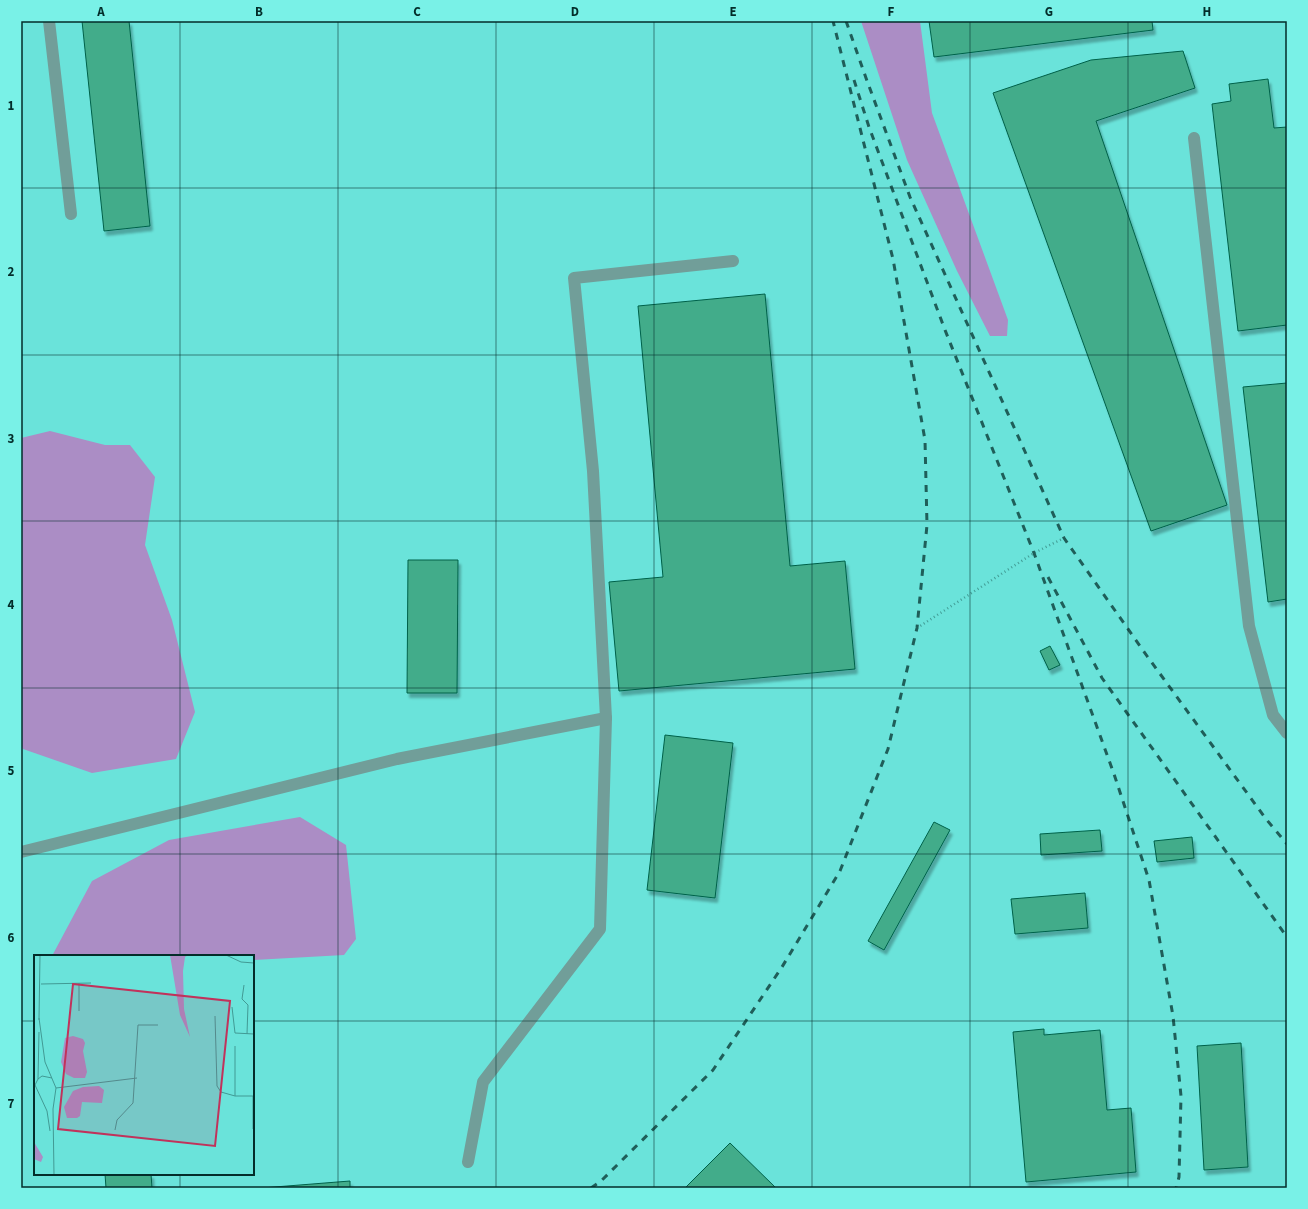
<svg xmlns="http://www.w3.org/2000/svg" width="1308" height="1209" font-family="'Source Sans 3',sans-serif">
<style>
.green{fill:#ab8dc5}
.building{fill:#43ac8a;stroke:#006149;filter:url(#shadow)}
.lines{fill:none;stroke-linecap:round;stroke-linejoin:round}
.path{stroke:#429d96;stroke-width:2.5;stroke-dasharray:1 3;stroke-linecap:butt}
.lane{stroke:#719e99;stroke-width:12}
.rail{stroke:#1f5e59;stroke-width:3;stroke-dasharray:7 7;stroke-linecap:butt}
.grid{fill:none;stroke:#032d2a;stroke-width:1;stroke-opacity:0.55}
.inset-road{fill:none;stroke:#419a94;stroke-width:1}
.view{fill:#c1325b;fill-opacity:0.15;stroke:#c1325b;stroke-width:2}
.inset-edge{fill:none;stroke:#032d2a;stroke-width:2}
.neatline{fill:none;stroke:#032d2a;stroke-width:1.5}
.grid-label{font-size:13px;text-anchor:middle;font-weight:bold;fill:#032d2a}
</style>
<defs>
<filter id="shadow"><feDropShadow dx="2.5" dy="4.5" stdDeviation="1" flood-color="#0004"/></filter>
</defs>
<rect width="100%" height="100%" fill="#6ae3da"/>
<!-- green -->
<g class="green">
<polygon points="861,21 920,21 932,113 1008,320 1007,336 990,336 957,271 907,160"/>
<polygon points="50,431 105,445 130,445 155,477 145,545 172,620 195,712 176,759 92,773 23,749 21,744 21,438"/>
<polygon points="300,817 346,845 356,939 344,955 253,960 253,956 52,956 92,881 169,840"/>
</g>
<!-- building -->
<g class="building">
<polygon points="82,21 129,21 150,226 104,231"/>
<polygon points="929,21 1152,21 1153,30 934,57"/>
<polygon points="1183,51 1195,88 1096,121 1227,505 1151,531 993,93 1091,60"/>
<polygon points="1268,79 1274,128 1287,127 1287,325 1238,331 1212,104 1231,101 1229,84"/>
<polygon points="765,294 790,566 845,561 855,669 619,691 609,582 663,577 638,306"/>
<polygon points="1287,383 1287,599 1268,602 1243,387"/>
<polygon points="408,560 458,560 457,693 407,693"/>
<polygon points="1050,646 1060,665 1049,670 1040,651"/>
<polygon points="665,735 733,743 715,898 647,890"/>
<polygon points="934,822 950,830 884,950 868,941"/>
<polygon points="1100,830 1102,851 1041,855 1040,834"/>
<polygon points="1192,837 1194,858 1157,862 1154,841"/>
<polygon points="1085,893 1088,928 1015,934 1011,899"/>
<polygon points="1044,1029 1044,1035 1100,1030 1107,1110 1131,1108 1136,1172 1026,1182 1013,1032"/>
<polygon points="1241,1043 1248,1167 1204,1170 1197,1046"/>
<polygon points="730,1143 776,1188 685,1188"/>
<polygon points="105,1174 151,1174 152,1188 106,1188"/>
<polygon points="350,1181 350,1188 262,1188"/>
</g>
<g class="lines">
<!-- path -->
<polyline class="path" points="917,628 1034,553 1064,538"/>
<!-- lane -->
<g class="lane">
<polyline points="49,21 71,214"/>
<polyline points="1194,138 1249,626 1273,715 1287,733"/>
<polyline points="21,852 397,759 606,718"/>
<polyline points="468,1162 483,1082 600,929 606,718 593,471 574,278 733,261"/>
</g>
<!-- rail -->
<g class="rail">
<polyline points="846,21 866,78 910,197 1064,538 1147,656 1266,819 1287,844"/>
<polyline points="854,80 869,127 945,330 1034,553 1114,774 1149,880 1173,1016 1181,1096 1179,1177 1176,1188"/>
<polyline points="1048,577 1102,678 1287,937"/>
<polyline points="591,1188 601,1181 713,1070 782,967 840,871 888,749 917,628 927,525 925,440 893,259 833,21"/>
</g>
</g>
<!-- grid -->
<path class="grid" d="M 180,21 L 180,956M 338,21 L 338,1188M 496,21 L 496,1188M 654,21 L 654,1188M 812,21 L 812,1188M 970,21 L 970,1188M 1128,21 L 1128,1188M 21,188 L 1287,188M 21,355 L 1287,355M 21,521 L 1287,521M 21,688 L 1287,688M 21,854 L 1287,854M 21,1021 L 35,1021M 253,1021 L 1287,1021M 180,1174 L 180,1188"/>
<!-- overview -->
<g transform="translate(34 955)">
<rect width="220" height="220" fill="#6ae3da"/>
<path d="M 136,0 L 154,0 L 151,2 L 149,16 L 150,54 L 156,82 L 146,60 ZM 39,81 L 49,84 L 51,88 L 49,96 L 53,117 L 51,123 L 40,123 L 32,119 L 27,107 L 31,83 ZM 65,131 L 70,135 L 68,148 L 48,147 L 46,161 L 43,163 L 33,163 L 30,152 L 39,136 L 49,132 ZM 0,187 L 9,202 L 7,207 L 0,204 Z" fill="#ab8dc5"/>
<path class="inset-road" d="M 192,0 L 207,7 L 220,8M 45,28 L 45,56M 7,29 L 57,28M 210,30 L 208,44 L 214,50 L 213,79M 198,52 L 201,78 L 220,79M 181,61 L 183,131 L 187,137 L 201,141M 5,63 L 11,107 L 22,133 L 19,154 L 20,220M 5,65 L 6,0M 201,91 L 201,141 L 220,141M 4,124 L 8,121 L 18,123M 1,130 L 13,156 L 16,176M 0,132 L 4,124 L 5,77M 22,133 L 103,123M 219,174 L 219,141M 81,175 L 83,165 L 99,148 L 104,70 L 124,70"/>
<path class="view" d="M 39,29 L 196,46 L 181,191 L 24,174 Z"/>
<rect width="220" height="220" class="inset-edge"/>
</g>
<!-- border -->
<rect width="1308" height="1209" fill="none" stroke="#79f1e7" stroke-width="44"/>
<rect x="22" y="22" width="1264" height="1165" class="neatline"/>
<g class="grid-label">
<text x="101" y="16">A</text>
<text x="259" y="16">B</text>
<text x="417" y="16">C</text>
<text x="575" y="16">D</text>
<text x="733" y="16">E</text>
<text x="891" y="16">F</text>
<text x="1049" y="16">G</text>
<text x="1207" y="16">H</text>
<text x="11" y="110">1</text>
<text x="11" y="276">2</text>
<text x="11" y="443">3</text>
<text x="11" y="609">4</text>
<text x="11" y="775">5</text>
<text x="11" y="942">6</text>
<text x="11" y="1108">7</text>
</g>
</svg>
